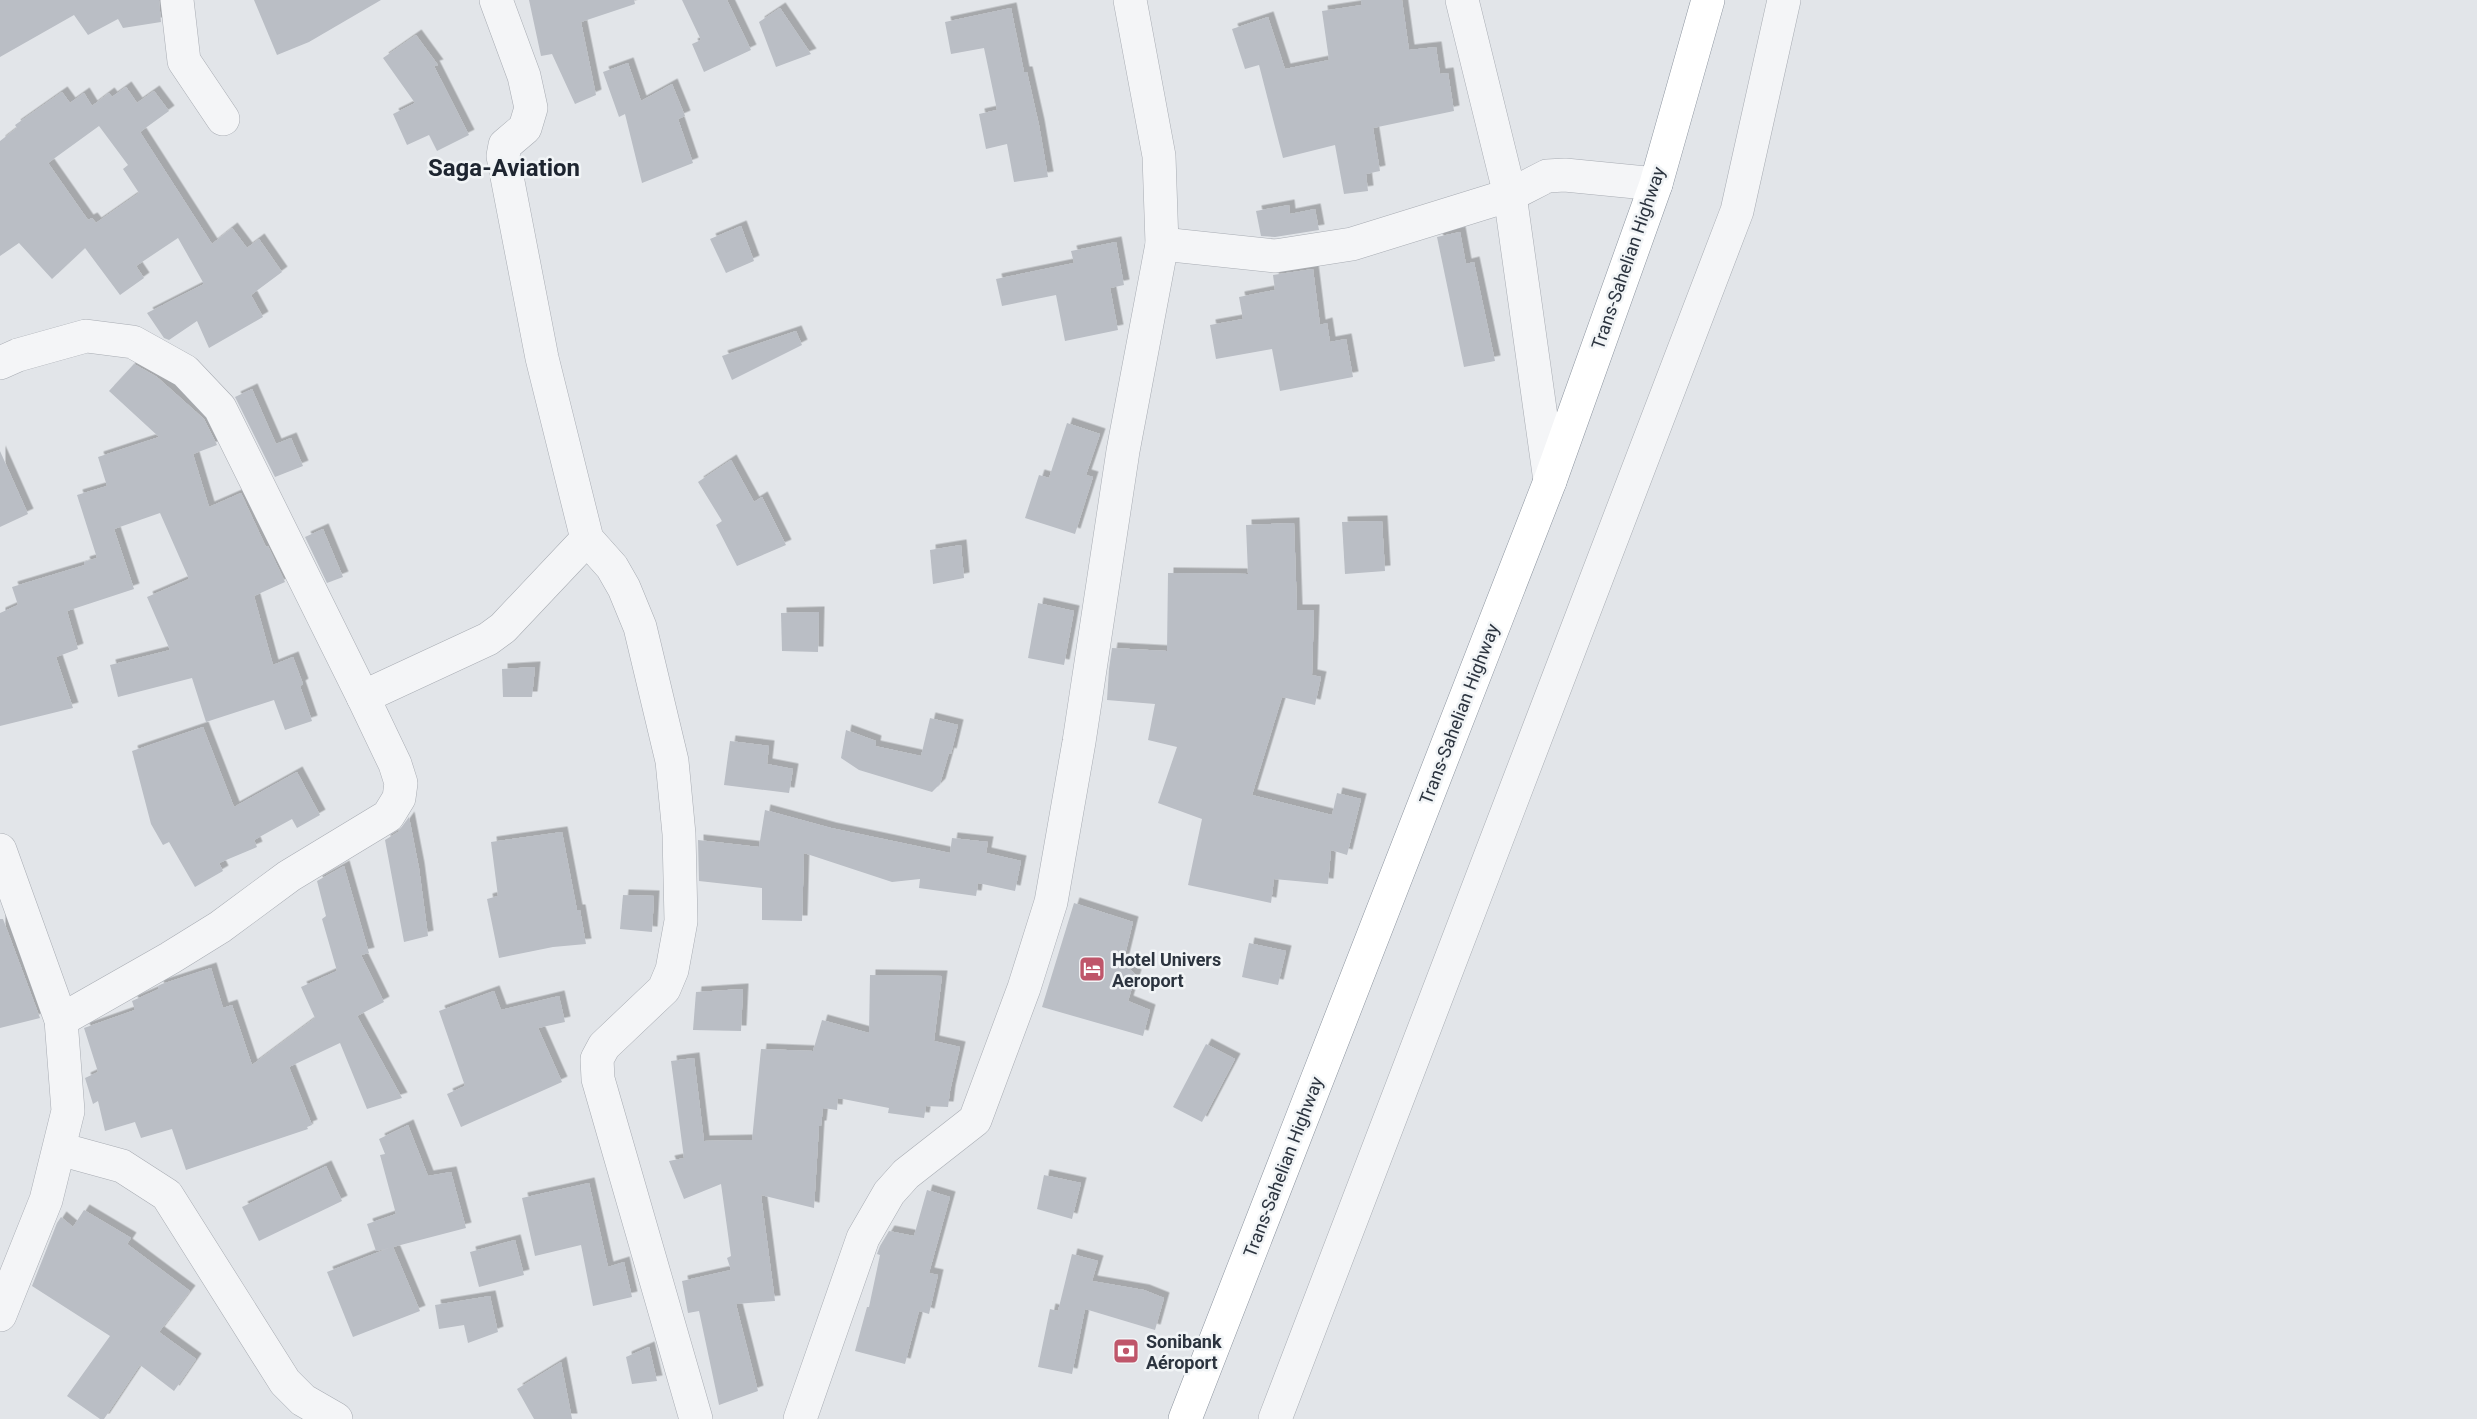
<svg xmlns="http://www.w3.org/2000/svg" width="2477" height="1419" font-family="Roboto,sans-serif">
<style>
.building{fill:#babec5;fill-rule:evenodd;filter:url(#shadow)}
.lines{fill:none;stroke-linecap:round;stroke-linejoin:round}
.street-casing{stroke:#a8acb3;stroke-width:34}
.highway-casing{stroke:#8b939e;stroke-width:34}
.street{stroke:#f4f5f7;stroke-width:33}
.highway{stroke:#fff;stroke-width:33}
.labels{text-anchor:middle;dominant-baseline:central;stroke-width:5;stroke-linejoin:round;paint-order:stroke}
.street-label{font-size:18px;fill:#2c343f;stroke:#f1f4f6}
.poi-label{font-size:18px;font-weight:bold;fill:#2c343f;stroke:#f1f4f6;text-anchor:start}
.district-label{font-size:24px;font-weight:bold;fill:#1e2530;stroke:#f1f4f6}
</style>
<defs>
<filter id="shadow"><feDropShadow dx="5.5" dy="-5.5" stdDeviation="0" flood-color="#0004"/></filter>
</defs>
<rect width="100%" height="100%" fill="#e2e5e9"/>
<!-- building -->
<g class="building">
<polygon points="0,0 159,0 161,22 123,28 118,19 88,35 74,15 0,57"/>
<polygon points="254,0 381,0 309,42 277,55"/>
<polygon points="529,0 634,0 635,4 581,22 596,95 575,104 552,54 541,56"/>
<polygon points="682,0 727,0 751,50 704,72 692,44 701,40"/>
<polygon points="1361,0 1402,0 1409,50 1436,47 1440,74 1448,73 1454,111 1373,128 1380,171 1366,174 1368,191 1344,194 1335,145 1283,158 1259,65 1245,69 1232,29 1268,17 1285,69 1329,60 1322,11 1362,5"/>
<polygon points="780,8 811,54 776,67 759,22"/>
<polygon points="1011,8 1024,72 1027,72 1039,125 1048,177 1014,182 1007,144 986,149 979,114 997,110 984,48 951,54 945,22"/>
<polygon points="416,35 438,65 434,66 469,135 437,151 429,135 407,145 393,114 415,103 383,58"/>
<polygon points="628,63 641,101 672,84 685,116 678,119 693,163 642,183 625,114 619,117 603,72"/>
<path d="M 126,87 L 137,103 L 154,91 L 169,111 L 140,132 L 212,244 L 232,228 L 247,248 L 259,239 L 282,272 L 251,295 L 263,317 L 209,348 L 197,321 L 169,340 L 164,338 L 147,313 L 204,284 L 178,238 L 136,266 L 144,278 L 120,295 L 85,248 L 52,279 L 19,243 L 0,256 L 0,141 L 17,128 L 15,125 L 62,92 L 70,103 L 84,93 L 92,106 L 109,93 L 112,97 ZM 99,126 L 128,165 L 123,169 L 139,193 L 96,223 L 92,218 L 88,220 L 48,163 Z"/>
<polygon points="1289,205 1290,214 1315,209 1319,230 1275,237 1261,236 1256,211"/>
<polygon points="741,226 754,261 726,273 710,239"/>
<polygon points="1460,232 1466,264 1474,262 1495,361 1464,367 1437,237"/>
<polygon points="1116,242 1124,285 1110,288 1118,330 1065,341 1056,295 1002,306 996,279 1074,263 1071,251"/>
<polygon points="1313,269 1320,325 1327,323 1330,342 1346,339 1353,377 1280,391 1272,349 1216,359 1210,325 1243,319 1239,297 1275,290 1273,275"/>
<polygon points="796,331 802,345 732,380 722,356"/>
<polygon points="134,364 157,377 204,419 217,445 193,454 209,507 241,493 266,547 268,546 285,582 254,596 273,665 293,657 303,684 300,686 312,721 285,730 274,700 206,722 192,678 118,697 110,665 170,650 147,597 189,579 160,513 114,529 134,589 67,611 78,649 56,657 73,708 0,726 0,613 18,605 12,587 85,565 84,562 97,558 77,495 107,486 98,457 159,437 109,391"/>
<polygon points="252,389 276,444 291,438 303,466 275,477 235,397"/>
<polygon points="1067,423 1100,434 1086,475 1093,477 1075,534 1025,518 1039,475 1049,478"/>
<polygon points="0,451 28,514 0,527"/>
<polygon points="731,460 754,502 762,497 786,545 737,566 716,525 722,521 698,482"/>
<polygon points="1382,521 1385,571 1345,574 1342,522"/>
<polygon points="1294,523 1297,610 1314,610 1312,675 1321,677 1315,705 1282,697 1252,795 1332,815 1337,793 1361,799 1347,855 1331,850 1328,884 1274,879 1271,903 1188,885 1202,819 1158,803 1177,747 1148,740 1155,704 1107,700 1109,669 1112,648 1167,651 1168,573 1248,574 1246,525"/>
<polygon points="323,529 343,577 327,583 305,537"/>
<polygon points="961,545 964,578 933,584 930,550"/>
<polygon points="1038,603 1074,611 1064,665 1028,658"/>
<polygon points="819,612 818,652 782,651 781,613"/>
<polygon points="535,667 532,697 503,697 502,669"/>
<polygon points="930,718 958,725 951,754 949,753 940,784 932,792 859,770 841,758 846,730 876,741 875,746 921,756"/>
<polygon points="203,727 234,807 297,772 320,815 297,828 292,819 254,840 257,847 219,863 223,871 195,887 169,842 163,845 151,824 132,751"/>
<polygon points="730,741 769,746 767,764 793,769 789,793 724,785"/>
<polygon points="765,810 831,828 950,853 952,838 988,842 986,853 1021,861 1015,891 978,883 976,896 919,888 920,879 892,882 804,853 802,921 762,920 762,888 699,881 698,840 759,847"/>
<polygon points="409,817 419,868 428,936 404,942 385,840 398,832"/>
<polygon points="562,832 577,910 580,910 586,944 553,947 499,958 487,899 498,896 491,842"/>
<polygon points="344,866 369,953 361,955 384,1002 357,1016 402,1098 367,1109 340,1043 289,1067 312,1125 307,1127 308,1129 186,1170 172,1129 141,1138 135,1122 105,1131 98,1101 93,1104 85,1078 98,1072 84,1028 135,1010 132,1001 159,989 158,986 162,984 211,968 223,1008 232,1005 252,1065 315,1018 301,987 337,971 322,919 326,916 317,881"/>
<polygon points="623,895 654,896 652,932 620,929"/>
<polygon points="1074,903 1133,922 1123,963 1136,975 1128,1001 1150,1010 1143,1036 1042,1007"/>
<polygon points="0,919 3,919 40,1018 0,1028"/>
<polygon points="1249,943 1286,951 1278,985 1242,977"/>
<polygon points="870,975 942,976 934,1041 960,1047 950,1091 948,1107 926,1106 924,1118 888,1113 889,1108 838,1098 837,1110 823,1108 821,1126 819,1126 814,1208 761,1195 775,1301 736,1304 758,1391 719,1405 699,1311 688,1313 682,1281 731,1270 727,1258 731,1256 721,1184 684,1199 669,1161 684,1158 671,1061 694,1058 704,1141 752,1140 761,1049 813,1051 822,1020 869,1033"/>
<polygon points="743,989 741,1031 693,1030 696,992"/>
<polygon points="494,991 501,1010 559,996 565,1022 538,1028 562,1082 461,1127 447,1094 465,1086 439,1011"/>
<polygon points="1206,1044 1235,1059 1202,1122 1173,1107"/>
<polygon points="408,1125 428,1176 451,1172 466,1228 393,1247 420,1311 353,1337 327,1272 389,1248 376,1251 367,1224 396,1214 380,1155 385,1154 379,1139"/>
<polygon points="326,1166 342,1201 259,1241 242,1207"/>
<polygon points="1044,1175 1081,1183 1072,1219 1037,1209"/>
<polygon points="589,1183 608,1267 624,1262 632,1297 593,1306 581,1245 535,1256 522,1198"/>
<polygon points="927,1190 950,1197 929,1273 938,1275 929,1314 919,1311 905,1364 855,1351 867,1307 869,1307 880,1255 877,1254 880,1246 889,1231 914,1236"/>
<polygon points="84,1210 131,1238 127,1244 190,1291 159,1332 196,1359 174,1391 140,1365 104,1419 100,1419 67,1396 110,1336 32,1286 57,1223 61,1217 73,1227"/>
<polygon points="515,1240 524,1275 479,1287 470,1252"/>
<polygon points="1072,1254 1098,1261 1092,1281 1144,1290 1164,1298 1155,1330 1085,1309 1072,1374 1038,1367 1050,1309 1058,1311"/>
<polygon points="490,1296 498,1332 468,1343 464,1325 439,1329 435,1305"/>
<polygon points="649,1347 657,1381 632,1384 626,1357"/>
<polygon points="561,1362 572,1419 534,1419 517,1389"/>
</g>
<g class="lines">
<defs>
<g id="street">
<polyline points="177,0 184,61 223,119"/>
<polyline points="496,0 524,76 531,108 525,128 505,145 503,156 542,358 587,539 612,567 624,588 640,627 672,761 679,834 681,921 672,970 664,989 604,1046 597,1059 598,1079 696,1419"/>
<polyline points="1462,0 1510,195 1550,481"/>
<polyline points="1162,244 1275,256 1352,244 1510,195 1547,176 1565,175 1656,184"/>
<polyline points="0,363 18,355 86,336 133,342 185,371 220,408 363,697"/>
<polyline points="0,850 61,1020 68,1111 46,1200 0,1315"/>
<polyline points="61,1020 170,958 220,927 289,876 388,816 399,798 401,783 395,764 363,697 488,639 503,628 587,539"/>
<polyline points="60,1149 122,1166 167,1195 285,1382 303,1400 336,1419"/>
<polyline points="800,1419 863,1238 889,1193 906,1174 975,1120 1024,988 1051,902 1079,742 1123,451 1162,244 1159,156 1130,0"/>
<polyline points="1275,1419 1737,211 1784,0"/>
</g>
<polyline id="highway" points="1185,1419 1550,481 1656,184 1708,0"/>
</defs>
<!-- street casing -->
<use href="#street" class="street-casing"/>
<!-- highway casing -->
<use href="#highway" class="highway-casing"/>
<!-- street -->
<use href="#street" class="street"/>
<!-- highway -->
<use href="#highway" class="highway"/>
</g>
<!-- icons -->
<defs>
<symbol id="hotel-square" viewBox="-11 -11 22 22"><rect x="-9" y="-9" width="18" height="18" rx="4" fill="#bf566a" stroke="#f1f4f6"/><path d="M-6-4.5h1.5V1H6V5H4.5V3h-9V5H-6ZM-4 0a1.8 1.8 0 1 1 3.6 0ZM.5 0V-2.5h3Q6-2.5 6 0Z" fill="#fff"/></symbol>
<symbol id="bank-square" viewBox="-11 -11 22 22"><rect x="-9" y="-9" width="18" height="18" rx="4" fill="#bf566a" stroke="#f1f4f6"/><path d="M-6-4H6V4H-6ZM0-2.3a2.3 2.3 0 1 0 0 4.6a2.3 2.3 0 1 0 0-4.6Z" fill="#fff"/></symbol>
</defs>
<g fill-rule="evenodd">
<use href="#hotel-square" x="1077" y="954" width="30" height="30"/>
<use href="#bank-square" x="1111" y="1336" width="30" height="30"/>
</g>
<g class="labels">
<!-- street labels -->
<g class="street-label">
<text transform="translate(1628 258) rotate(-71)">Trans-Sahelian Highway</text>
<text transform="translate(1459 714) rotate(-69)">Trans-Sahelian Highway</text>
<text transform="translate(1283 1167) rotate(-69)">Trans-Sahelian Highway</text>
</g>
<!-- poi labels -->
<g class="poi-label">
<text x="1112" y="959">Hotel Univers<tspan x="1112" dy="21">Aeroport</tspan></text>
<text x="1146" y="1341">Sonibank<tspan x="1146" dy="21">Aéroport</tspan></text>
</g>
<!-- district labels -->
<g class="district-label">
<text x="504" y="168">Saga-Aviation</text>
</g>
</g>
</svg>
